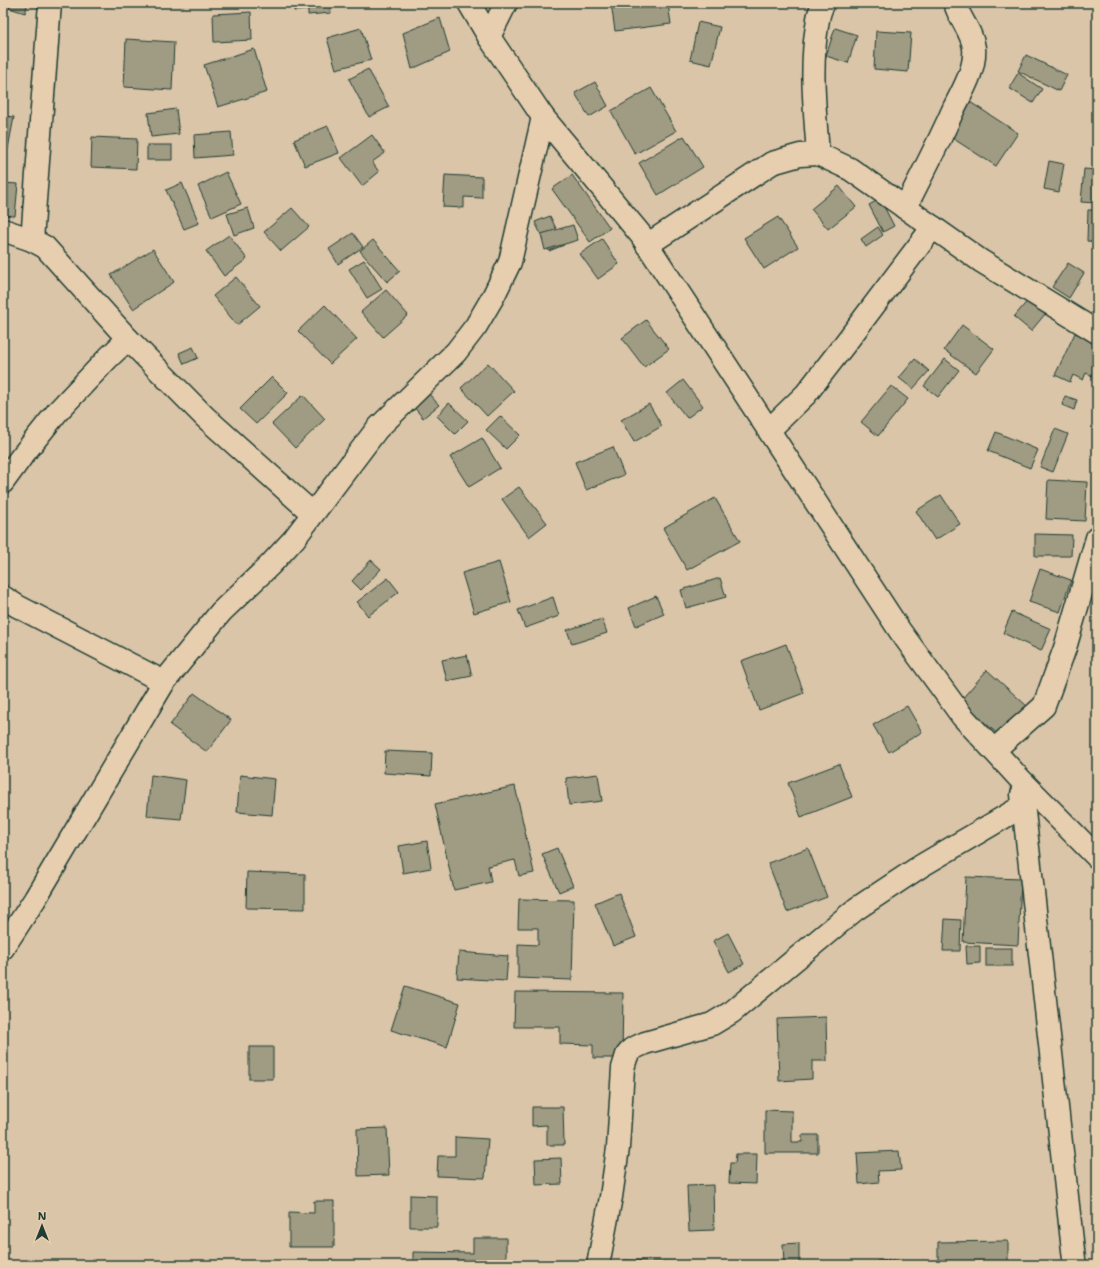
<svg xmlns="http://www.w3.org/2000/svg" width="1100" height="1268" font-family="'Shantell Sans',sans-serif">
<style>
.building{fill:#a09b83;stroke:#1f3d34}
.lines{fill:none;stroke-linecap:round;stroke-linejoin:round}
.minor-casing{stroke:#1f3d34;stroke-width:25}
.minor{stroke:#e6ceaf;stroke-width:22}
</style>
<rect width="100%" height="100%" fill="#dac5a8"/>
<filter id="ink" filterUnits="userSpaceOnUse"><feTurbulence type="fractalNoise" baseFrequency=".025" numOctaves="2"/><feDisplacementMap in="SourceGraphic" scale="8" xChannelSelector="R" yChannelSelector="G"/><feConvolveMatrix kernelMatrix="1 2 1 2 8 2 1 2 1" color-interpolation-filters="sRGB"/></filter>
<g filter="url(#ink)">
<!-- building -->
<g class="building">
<polygon points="3,3 28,3 25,13 3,6"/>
<polygon points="293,3 330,3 331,13 308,15 308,10 294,11"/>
<polygon points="611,3 668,3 671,24 615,31"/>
<polygon points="251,12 252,40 214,42 213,14"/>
<polygon points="440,18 450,52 412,69 403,33"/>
<polygon points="698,22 720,27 711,65 690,60"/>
<polygon points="361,28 371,60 336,69 327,38"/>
<polygon points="835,28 857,35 848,63 826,56"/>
<polygon points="876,31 911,33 908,72 874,69"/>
<polygon points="126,39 174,42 172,90 124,87"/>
<polygon points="254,49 267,92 218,107 204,65"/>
<polygon points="1026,55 1067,75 1059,91 1018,71"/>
<polygon points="368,69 389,107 369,117 349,79"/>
<polygon points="1018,73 1042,89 1033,103 1009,88"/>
<polygon points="595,82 608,106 589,117 575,93"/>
<polygon points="651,88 676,131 635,154 611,111"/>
<polygon points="970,102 1018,133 996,166 949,136"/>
<polygon points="176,109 179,134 151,137 148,113"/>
<polygon points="3,116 14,117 6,159 3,158"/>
<polygon points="328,126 339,153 305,166 294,140"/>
<polygon points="231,132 233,155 195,158 194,135"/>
<polygon points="372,135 385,153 372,162 379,172 362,186 341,158"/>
<polygon points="684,136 703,167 658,195 639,163"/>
<polygon points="92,137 137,139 136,169 91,167"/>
<rect x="147" y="145" width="25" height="15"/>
<polygon points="1049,161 1064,164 1059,192 1044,189"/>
<polygon points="1084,169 1097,170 1097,203 1081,202"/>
<polygon points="226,172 241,204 212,217 198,186"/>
<polygon points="445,175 482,177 482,198 464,197 464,208 443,207"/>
<polygon points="572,175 610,228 590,242 552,189"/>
<polygon points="3,183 18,184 15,216 3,215"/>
<polygon points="182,183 199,223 184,229 166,190"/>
<polygon points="839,186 856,207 828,229 811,209"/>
<polygon points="880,199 894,226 883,232 869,205"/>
<polygon points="248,208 254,228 234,235 227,214"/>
<polygon points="292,208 309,227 281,251 264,232"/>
<polygon points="1088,210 1097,210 1097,242 1087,241"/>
<polygon points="550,216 564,245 549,251 535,222"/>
<polygon points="778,217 798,247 764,269 744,238"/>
<polygon points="573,225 578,240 545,250 541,234"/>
<polygon points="878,227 883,235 866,247 861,239"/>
<polygon points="353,233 363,247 338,264 329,249"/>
<polygon points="229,235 247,259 224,276 206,251"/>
<polygon points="602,239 619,264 598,279 580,254"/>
<polygon points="373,240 400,271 387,282 360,251"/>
<polygon points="153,249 174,282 133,309 111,275"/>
<polygon points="364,260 382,289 367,298 349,269"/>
<polygon points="1068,263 1084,273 1069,298 1052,287"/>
<polygon points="236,277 260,306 237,325 213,296"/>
<polygon points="386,290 408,315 383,337 361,312"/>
<polygon points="1029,299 1046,313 1031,331 1014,317"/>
<polygon points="325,305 357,339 330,364 298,331"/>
<polygon points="646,320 669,349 644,367 622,338"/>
<polygon points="962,325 994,349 976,373 944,350"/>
<polygon points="1075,333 1097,343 1097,378 1086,373 1083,380 1073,375 1070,382 1055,375"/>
<polygon points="193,347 198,358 184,364 179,353"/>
<polygon points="915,359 929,371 913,389 899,378"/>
<polygon points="945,359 959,370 938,397 924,386"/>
<polygon points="488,363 514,391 487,416 461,388"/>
<polygon points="272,377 288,393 256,424 240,409"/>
<polygon points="683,380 703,406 687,418 667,393"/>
<polygon points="891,386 908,399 878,436 861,422"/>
<polygon points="428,393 439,405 423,418 413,406"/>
<polygon points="303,395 325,419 295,448 272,424"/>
<polygon points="1065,396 1077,400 1074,410 1062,405"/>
<polygon points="449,403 468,421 455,434 437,416"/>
<polygon points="649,404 662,426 634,442 621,420"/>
<polygon points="500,416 520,435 506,449 486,430"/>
<polygon points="1055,429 1068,434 1053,472 1040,467"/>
<polygon points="996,432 1038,450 1030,468 988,451"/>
<polygon points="482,438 500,468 469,487 450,457"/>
<polygon points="613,447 624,475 586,490 575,462"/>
<polygon points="1048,480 1087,482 1085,521 1046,519"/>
<polygon points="519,487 547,523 529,537 502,499"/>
<polygon points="941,495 960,524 935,540 916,511"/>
<polygon points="715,498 740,541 687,570 663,528"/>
<polygon points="1035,534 1072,535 1071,556 1035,556"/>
<polygon points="371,560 381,569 361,590 352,581"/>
<polygon points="499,562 511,602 474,613 462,573"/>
<polygon points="1040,569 1071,580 1060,612 1029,602"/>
<polygon points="388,578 399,592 368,616 357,602"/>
<polygon points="720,578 726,597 686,608 681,590"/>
<polygon points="656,596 664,614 636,626 629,608"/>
<polygon points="553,597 559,616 525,628 518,610"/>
<polygon points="1012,612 1051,629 1041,651 1003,633"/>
<polygon points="602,619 607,633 572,644 567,630"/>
<polygon points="786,644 804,693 759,710 741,661"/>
<polygon points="467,655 472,676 447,681 442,660"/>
<polygon points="987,670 1028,707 1001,737 960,701"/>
<polygon points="194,693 231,720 207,752 170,725"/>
<polygon points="907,706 922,732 889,752 873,725"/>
<polygon points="385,751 432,753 431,776 384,773"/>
<polygon points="839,764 852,797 801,817 788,783"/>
<polygon points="598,774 602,801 569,805 566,778"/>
<polygon points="151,775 186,780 181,819 147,816"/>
<polygon points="240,775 275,779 272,815 237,812"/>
<polygon points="515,786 534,873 519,876 515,860 488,866 491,882 454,890 435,804"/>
<polygon points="427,841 431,868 403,873 399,846"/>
<polygon points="557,848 573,886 559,892 542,854"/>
<polygon points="808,848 827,897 787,912 768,863"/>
<polygon points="247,872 305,874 305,909 246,908"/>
<polygon points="966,877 1021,879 1018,945 963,942"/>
<polygon points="619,893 636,937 613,946 595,903"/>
<polygon points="519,899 574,900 572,980 518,978 518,944 538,945 538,928 518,928"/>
<polygon points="945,919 961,920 960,951 943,951"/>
<polygon points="728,933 744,964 729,972 713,941"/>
<polygon points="966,946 980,946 980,963 967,964"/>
<rect x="986" y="948" width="26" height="18"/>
<polygon points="459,952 508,956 506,981 457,978"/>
<polygon points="405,986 460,1003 447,1047 391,1030"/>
<polygon points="515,992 623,993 622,1058 593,1058 593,1045 560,1044 560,1027 514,1027"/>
<polygon points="826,1017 827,1061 812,1061 812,1079 779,1081 777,1019"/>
<rect x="249" y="1047" width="24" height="32"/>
<polygon points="532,1107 563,1107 564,1145 547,1145 547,1125 532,1126"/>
<polygon points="765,1110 792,1111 792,1142 802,1142 802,1135 818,1135 818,1153 765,1153"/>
<polygon points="387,1128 389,1175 358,1176 357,1129"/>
<polygon points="455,1137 488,1139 485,1178 437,1176 438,1156 455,1156"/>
<polygon points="899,1151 901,1170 878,1171 879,1182 859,1184 857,1153"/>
<polygon points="736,1154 757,1154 756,1184 729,1183 730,1163 735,1163"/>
<polygon points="561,1158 562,1184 536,1185 535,1159"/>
<polygon points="713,1185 714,1230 689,1231 687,1186"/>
<polygon points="410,1195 437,1196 437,1227 410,1227"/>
<polygon points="314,1201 334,1201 334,1247 289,1247 289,1212 314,1213"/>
<polygon points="473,1238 506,1238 506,1265 413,1265 413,1252 473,1253"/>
<polygon points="1008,1241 1008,1265 938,1265 938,1242"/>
<polygon points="799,1243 799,1265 784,1265 783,1244"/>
<polygon points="624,1260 686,1262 686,1265 623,1265"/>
<polygon points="897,1260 897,1265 877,1265 877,1261"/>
</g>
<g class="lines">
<defs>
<g id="minor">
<polyline points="469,3 489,37 543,117 641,235 900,631 962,716 1020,779 1097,857"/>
<polyline points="489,37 506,3"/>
<path d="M 818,154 C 815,112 810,68 817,26 C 818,18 819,10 824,3"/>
<path d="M 905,208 C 922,175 939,142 954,108 C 963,90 976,68 974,48 C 972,31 959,19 955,3"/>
<polyline points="3,230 32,240 45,247 128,339 205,417 312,513"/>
<polyline points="32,240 50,3"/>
<polyline points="647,245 772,163 800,155 818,154 850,169 981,261 1097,332"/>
<polyline points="769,430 806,394 844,345 933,227"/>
<polyline points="3,482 22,456 58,411 108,358 128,339"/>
<polyline points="3,597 17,606 164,682"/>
<polyline points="994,750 1044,706 1065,648 1097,538"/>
<polyline points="1022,794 1074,1259 1075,1265"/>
<polyline points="3,948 35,899 164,682 221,612 270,565 294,539 377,429 456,352 476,326 493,297 510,262 543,117"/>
<polyline points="598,1265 611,1197 618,1148 623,1068 627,1055 632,1049 645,1043 712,1024 732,1012 856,909 921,866 1023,806"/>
</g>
</defs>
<!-- minor casing -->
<use href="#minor" class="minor-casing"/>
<!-- minor -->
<use href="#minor" class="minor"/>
</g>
</g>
<!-- margin -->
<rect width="1100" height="1268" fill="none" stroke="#e6ceaf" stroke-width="16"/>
<rect x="8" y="8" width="1084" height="1252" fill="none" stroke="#1f3d34" stroke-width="1.5" filter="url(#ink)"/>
<!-- north arrow -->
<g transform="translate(42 1226)" stroke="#e6ceaf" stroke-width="3" paint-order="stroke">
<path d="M0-3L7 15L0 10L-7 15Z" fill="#1f3d34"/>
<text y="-6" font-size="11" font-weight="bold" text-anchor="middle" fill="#1f3d34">N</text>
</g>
</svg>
